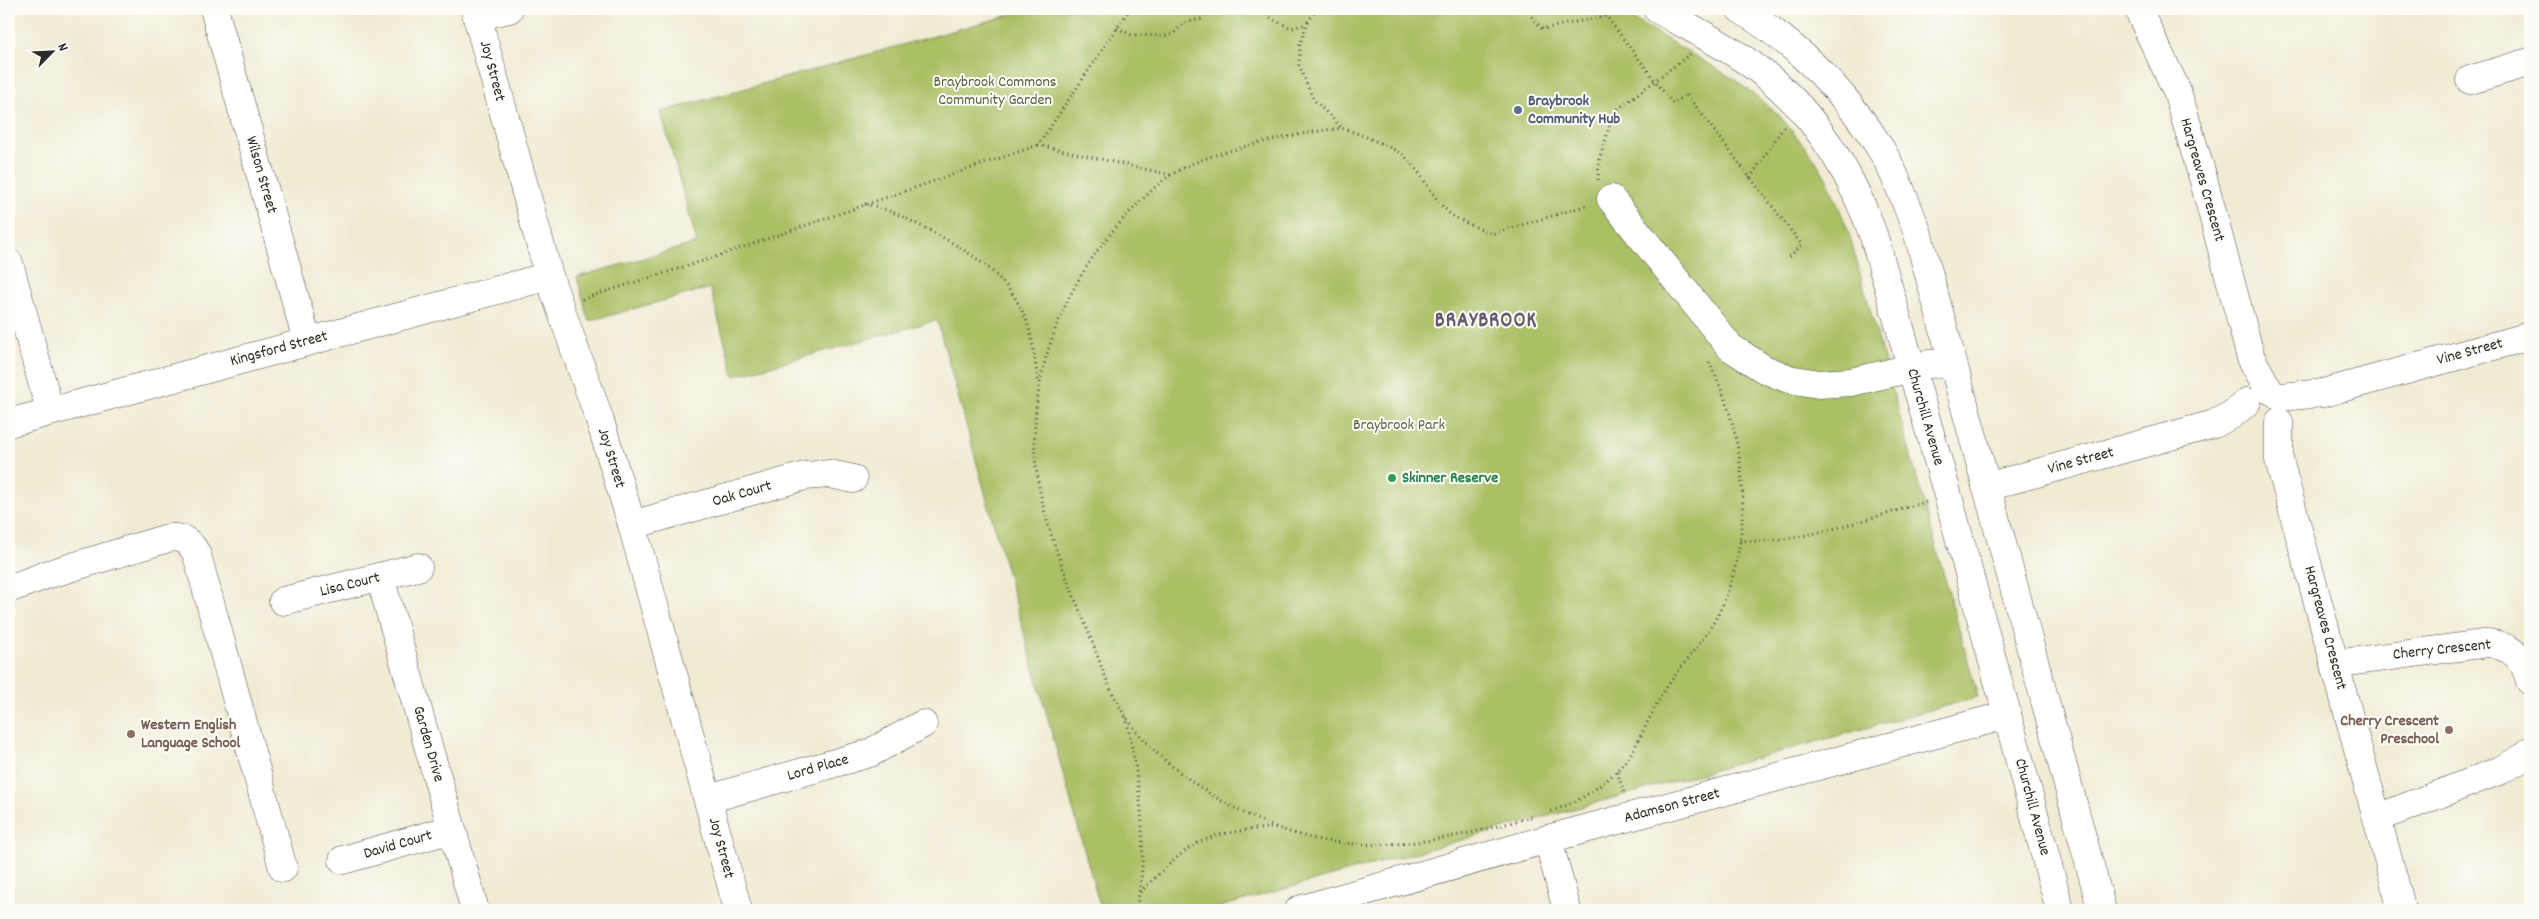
<svg xmlns="http://www.w3.org/2000/svg" width="2539" height="919" font-family="Dekko,sans-serif">
<style>
.green{fill:#aac065;stroke:#6a7648}
.lines{fill:none;stroke-linecap:round;stroke-linejoin:round}
.minor-casing{stroke:#494844;stroke-width:29}
.major-casing{stroke:#494844;stroke-width:29}
.path{stroke:#494844;stroke-width:3;stroke-dasharray:1 4;stroke-linecap:butt}
.minor{stroke:#fff;stroke-width:28}
.major{stroke:#fff;stroke-width:28}
.service-dot{fill:#5c6f8a;stroke:#fdfcf7;stroke-width:2}
.leisure-dot{fill:#2e9e5b;stroke:#fdfcf7;stroke-width:2}
.education-dot{fill:#8d6e63;stroke:#fdfcf7;stroke-width:2}
.labels{text-anchor:middle;dominant-baseline:central;stroke-width:4;stroke-linejoin:round;paint-order:stroke}
.street-label{font-size:16px;fill:#2b2b2b;stroke:#fdfcf7}
.park-label{font-size:16px;fill:#575f3f;stroke:#fdfcf7}
.service-label{font-size:16px;font-weight:bold;fill:#4e5e75;stroke:#fdfcf7;text-anchor:start}
.leisure-label{font-size:16px;font-weight:bold;fill:#27864d;stroke:#fdfcf7;text-anchor:start}
.education-label{font-size:16px;font-weight:bold;fill:#785e54;stroke:#fdfcf7;text-anchor:end}
.district-label{font-size:21px;font-weight:bold;letter-spacing:1px;fill:#685a70;stroke:#fdfcf7}
</style>
<rect width="100%" height="100%" fill="#fdfcf7"/>
<filter id="ink" filterUnits="userSpaceOnUse"><feTurbulence type="fractalNoise" baseFrequency=".02" numOctaves="2"/><feDisplacementMap in="SourceGraphic" scale="10" xChannelSelector="R" yChannelSelector="G"/><feConvolveMatrix kernelMatrix="1 2 1 2 8 2 1 2 1" color-interpolation-filters="sRGB"/></filter>
<filter id="wash" filterUnits="userSpaceOnUse"><feTurbulence type="fractalNoise" baseFrequency=".0096" numOctaves="4" result="noise"/><feDisplacementMap in="SourceGraphic" scale="20" xChannelSelector="R" yChannelSelector="G"/><feGaussianBlur stdDeviation="1.12" result="paint"/><feColorMatrix in="noise" values="0 0 0 0 0 0 0 0 0 0 0 0 0 0 0 0 0 1.4 0 .05"/><feComposite in="paint" operator="in"/></filter>
<g filter="url(#wash)">
<rect width="100%" height="100%" fill="#f0ebd3"/>
<!-- green -->
<polygon class="green" points="1031,9 1616,9 1734,79 1779,115 1814,158 1828,181 1848,230 1978,697 1209,910 1101,910 937,320 734,376 710,288 589,321 577,277 697,243 661,112"/>
</g>
<g filter="url(#ink)">
<g class="lines">
<defs>
<g id="minor">
<polyline points="214,9 307,341"/>
<polyline points="475,9 549,276 600,421 632,525 738,910"/>
<polyline points="2138,9 2177,91 2203,178 2251,358 2269,390"/>
<polyline points="477,17 509,9"/>
<polyline points="2470,80 2530,62"/>
<polyline points="1611,199 1730,347 1764,369 1789,379 1819,384 1851,382 1929,364 1952,363"/>
<polyline points="9,263 50,411"/>
<polyline points="2280,397 2323,393 2530,336"/>
<polyline points="2279,422 2279,460 2402,910"/>
<polyline points="9,423 549,276"/>
<polyline points="1986,487 2214,424 2233,414 2247,402"/>
<polyline points="632,525 805,476 830,474 853,479"/>
<polyline points="380,577 475,910"/>
<path d="M 9,589 L 46,575 L 168,538 C 183,536 191,542 197,555 L 283,868"/>
<polyline points="283,601 418,567"/>
<path d="M 2334,664 L 2489,643 C 2512,647 2524,657 2530,681"/>
<polyline points="708,799 870,753 923,724"/>
<polyline points="2378,818 2501,770 2524,757 2530,751"/>
<polyline points="1548,839 1567,910"/>
<polyline points="343,860 452,829"/>
<polyline points="1299,910 1548,839 2007,715"/>
</g>
<g id="major">
<path d="M 1657,9 C 1694,30 1735,50 1768,77 C 1819,119 1852,175 1874,237 L 1948,496 L 2060,910"/>
<path d="M 1740,9 C 1798,45 1846,92 1882,151 C 1897,176 1906,204 1917,231 L 2102,910"/>
</g>
</defs>
<!-- minor casing -->
<use href="#minor" class="minor-casing"/>
<!-- major casing -->
<use href="#major" class="major-casing"/>
<!-- path -->
<g class="path">
<path d="M 1265,9 C 1268,21 1282,23 1292,28 L 1307,24"/>
<polyline points="1317,9 1307,23 1300,45 1299,65 1313,99 1342,128"/>
<polyline points="1525,9 1542,29 1606,16 1673,104 1686,94 1802,245 1788,258"/>
<polyline points="1117,28 1132,35 1165,36 1173,34 1184,23 1201,19 1207,9"/>
<polyline points="1038,145 1171,175"/>
<polyline points="1750,178 1785,125"/>
<polyline points="1598,180 1599,160 1614,112 1690,54"/>
<path d="M 865,204 C 888,208 905,218 925,228 C 965,249 1003,270 1023,313 C 1033,333 1034,359 1038,380"/>
<polyline points="582,299 709,259 1038,145 1130,9"/>
<path d="M 1740,540 C 1791,547 1875,516 1926,502"/>
<path d="M 1126,717 C 1139,779 1150,848 1136,910"/>
<polyline points="1617,772 1625,795"/>
<path d="M 1551,811 C 1582,802 1614,779 1632,752 C 1643,733 1651,713 1662,695 C 1681,663 1709,638 1723,604 C 1755,528 1746,434 1709,362"/>
<path d="M 1531,817 C 1464,836 1397,852 1327,841 C 1258,831 1165,775 1126,717 C 1106,687 1097,651 1083,619 C 1062,567 1039,512 1035,455 C 1030,363 1070,270 1136,206 C 1148,194 1160,181 1174,173 C 1194,161 1217,154 1240,148 C 1256,143 1333,126 1345,129 C 1355,132 1396,149 1403,155 C 1423,172 1433,201 1453,216 C 1464,223 1480,228 1492,234 L 1588,205"/>
<path d="M 1140,892 C 1155,878 1170,863 1186,850 C 1212,831 1248,830 1279,827"/>
</g>
<!-- minor -->
<use href="#minor" class="minor"/>
<!-- major -->
<use href="#major" class="major"/>
</g>
</g>
<!-- markers -->
<circle class="service-dot" cx="1518" cy="110" r="5"/>
<circle class="leisure-dot" cx="1392" cy="478" r="5"/>
<g class="education-dot">
<circle cx="2449" cy="730" r="5"/>
<circle cx="131" cy="734" r="5"/>
</g>
<g class="labels">
<!-- street labels -->
<g class="street-label">
<text transform="translate(492 71) rotate(75)">Joy Street</text>
<text transform="translate(261 175) rotate(74)">Wilson Street</text>
<text transform="translate(2202 180) rotate(74)">Hargreaves Crescent</text>
<text transform="translate(279 349) rotate(-15)">Kingsford Street</text>
<text transform="translate(2470 352) rotate(-15)">Vine Street</text>
<text transform="translate(1925 417) rotate(74)">Churchill Avenue</text>
<text transform="translate(611 458) rotate(73)">Joy Street</text>
<text transform="translate(2081 461) rotate(-15)">Vine Street</text>
<text transform="translate(742 494) rotate(-16)">Oak Court</text>
<text transform="translate(350 585) rotate(-14)">Lisa Court</text>
<text transform="translate(2325 628) rotate(75)">Hargreaves Crescent</text>
<text transform="translate(2442 650) rotate(-6)">Cherry Crescent</text>
<text transform="translate(428 744) rotate(74)">Garden Drive</text>
<text transform="translate(818 768) rotate(-16)">Lord Place</text>
<text transform="translate(1672 806) rotate(-15)">Adamson Street</text>
<text transform="translate(2032 807) rotate(75)">Churchill Avenue</text>
<text transform="translate(398 845) rotate(-16)">David Court</text>
<text transform="translate(721 848) rotate(75)">Joy Street</text>
</g>
<!-- park labels -->
<g class="park-label">
<text x="995" y="82">Braybrook Commons<tspan x="995" dy="18">Community Garden</tspan></text>
<text x="1399" y="425">Braybrook Park</text>
</g>
<!-- service labels -->
<g class="service-label">
<text x="1528" y="101">Braybrook<tspan x="1528" dy="18">Community Hub</tspan></text>
</g>
<!-- leisure labels -->
<g class="leisure-label">
<text x="1402" y="478">Skinner Reserve</text>
</g>
<!-- education labels -->
<g class="education-label">
<text x="2439" y="721">Cherry Crescent<tspan x="2439" dy="18">Preschool</tspan></text>
<text x="141" y="725" text-anchor="start">Western English<tspan x="141" dy="18">Language School</tspan></text>
</g>
<!-- district labels -->
<g class="district-label">
<text x="1486" y="322">BRAYBROOK</text>
</g>
</g>
<!-- margin -->
<rect width="2539" height="919" fill="none" stroke="#fdfcf7" stroke-width="30"/>
<!-- north arrow -->
<g transform="translate(52 52) rotate(66)" stroke="#fdfcf7" stroke-width="4" paint-order="stroke">
<path d="M0-4L9 19L0 12L-9 19Z" fill="#2b2b2b"/>
<text y="-8" font-size="14" font-weight="bold" text-anchor="middle" fill="#2b2b2b">N</text>
</g>
</svg>
